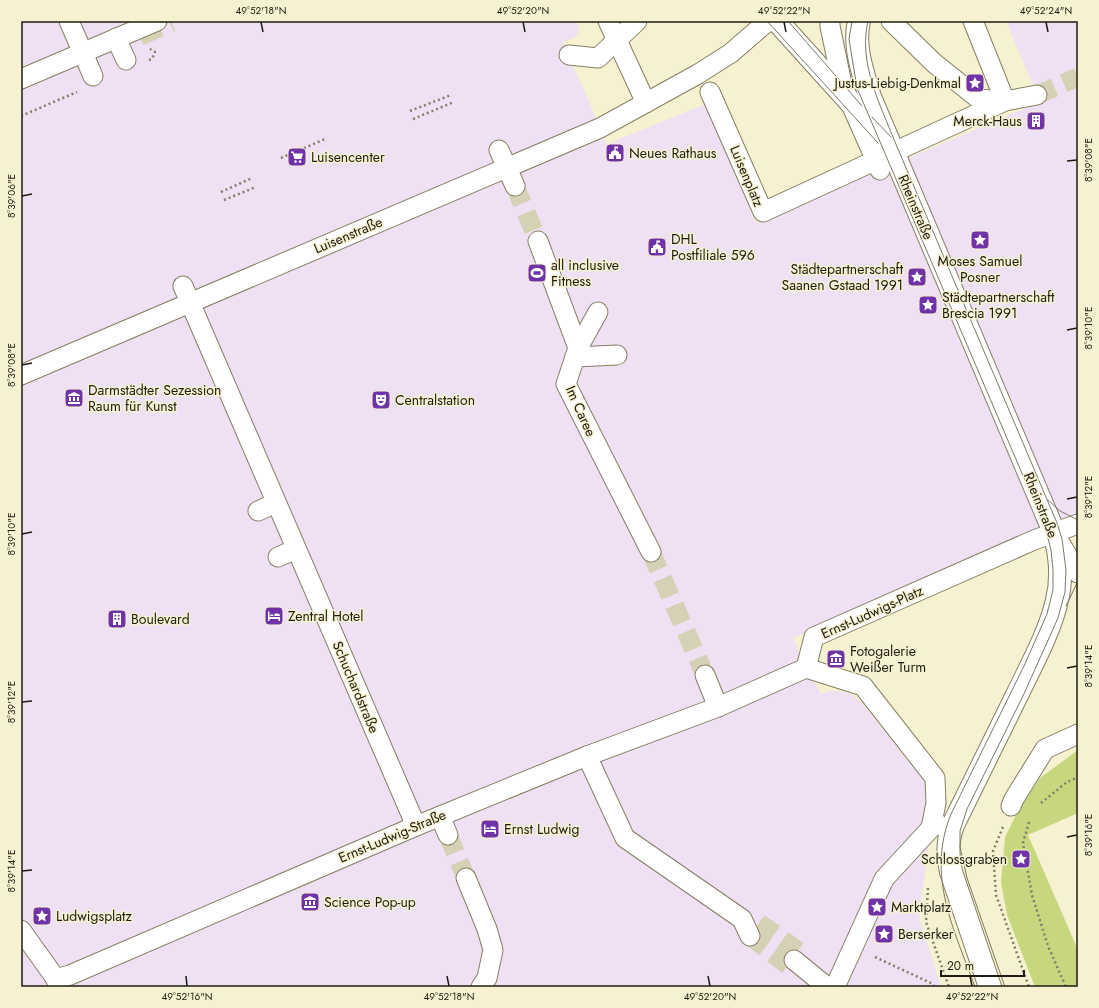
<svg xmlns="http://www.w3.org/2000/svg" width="1099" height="1008" font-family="Jost,sans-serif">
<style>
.commercial{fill:#efe0f3}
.green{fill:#c7d77e}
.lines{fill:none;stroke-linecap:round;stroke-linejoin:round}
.pedestrian-tunnel{stroke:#d6d1b4;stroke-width:19;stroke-dasharray:19 10;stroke-linecap:butt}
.primary-tunnel{stroke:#d6d1b4;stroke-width:22;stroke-dasharray:22 11;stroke-linecap:butt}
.pedestrian-casing{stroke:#847f62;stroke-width:21}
.minor-casing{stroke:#847f62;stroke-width:24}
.path{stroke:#817d69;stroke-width:2.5;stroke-dasharray:2 3;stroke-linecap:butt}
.pedestrian{stroke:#fff;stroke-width:19}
.minor{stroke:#fff;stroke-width:22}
.tram{stroke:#7b7864;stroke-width:1}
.ticks{fill:none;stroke:#1e1c11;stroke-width:1.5}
.labels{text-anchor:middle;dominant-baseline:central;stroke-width:3;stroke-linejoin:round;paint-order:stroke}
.poi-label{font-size:14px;fill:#1e1c11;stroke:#f6f1d1;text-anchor:start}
.street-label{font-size:14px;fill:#1e1c11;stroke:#f6f1d1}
.neatline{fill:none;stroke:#1e1c11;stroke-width:1.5}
.ticks-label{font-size:10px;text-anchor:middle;fill:#1e1c11}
</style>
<rect width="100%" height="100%" fill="#f6f1d1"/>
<!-- commercial -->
<polygon class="commercial" points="21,21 554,21 555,23 560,21 576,21 578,24 579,32 575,37 563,42 607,144 706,104 756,223 1040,102 1006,21 1078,21 1078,529 994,552 793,638 806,668 821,694 831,691 842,691 852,695 861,702 925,782 931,793 930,813 922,819 931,828 919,916 941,987 21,987"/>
<!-- green -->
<polygon class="green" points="1078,750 1078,813 1028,835 1078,950 1078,987 1035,987 1007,915 1001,882 1005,837 1018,811 1040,778"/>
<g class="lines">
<!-- pedestrian-tunnel -->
<g class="pedestrian-tunnel">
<polyline points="1037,95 1078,77"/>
<polyline points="515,186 538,241"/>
<polyline points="651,552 705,675"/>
<polyline points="448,835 466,878"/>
<polyline points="759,923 800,952"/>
<polyline points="750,936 790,967"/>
</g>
<!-- primary-tunnel -->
<polyline class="primary-tunnel" points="139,35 171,21"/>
<defs>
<g id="pedestrian">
<polyline points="69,21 93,76"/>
<polyline points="608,21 646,103"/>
<polyline points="830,21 830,26 842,84 880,170"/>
<polyline points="891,21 934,63 979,99 1005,101 1037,95"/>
<polyline points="116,38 126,60"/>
<polyline points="569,55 598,58 637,21"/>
<polyline points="21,79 157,21"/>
<polyline points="710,92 763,212 1005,101 973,21"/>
<polyline points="499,150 515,186"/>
<polyline points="538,241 578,348 566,384 651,552"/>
<polyline points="183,286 416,826"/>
<polyline points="578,348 598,312"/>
<polyline points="575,357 617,355"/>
<polyline points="21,375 600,128 698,74 731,53 768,21"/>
<polyline points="258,511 276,503"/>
<polyline points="1057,538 1078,573"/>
<polyline points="278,557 296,549"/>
<polyline points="806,668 814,637 1034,540 1078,524"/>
<polyline points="806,668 863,686 935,778 936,803 931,828"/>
<polyline points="705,675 718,707"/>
<polyline points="587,756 625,838 742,919 750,936"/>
<polyline points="1011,806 1014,799 1045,749 1078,734"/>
<polyline points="440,816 448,835"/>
<polyline points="466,878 487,929 493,950 487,978 481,987"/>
<polyline points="21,930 56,979 58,987"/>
<polyline points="794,960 827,987"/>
<polyline points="56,979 70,975 416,826 587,756 718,707 806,668"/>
<polyline points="835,987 884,879 931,828 938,824"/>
</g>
<g id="minor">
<polyline points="777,21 880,135"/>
<path d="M 859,21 C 853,46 863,73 870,97 L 1051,525 C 1060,548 1063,576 1057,600 C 1051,629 1031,666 1018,693 C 996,737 975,781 953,825 C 947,841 947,855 951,872 L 990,987"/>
</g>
</defs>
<!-- pedestrian casing -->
<use href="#pedestrian" class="pedestrian-casing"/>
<!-- minor casing -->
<use href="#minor" class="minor-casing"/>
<!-- path -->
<g class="path">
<polyline points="149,60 152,59 155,52 150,49"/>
<polyline points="410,111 451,95"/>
<polyline points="21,116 77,92"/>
<polyline points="413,119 454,102"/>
<polyline points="281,158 325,139"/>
<polyline points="221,192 252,178"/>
<polyline points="224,200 256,187"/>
<polyline points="1041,803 1067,782 1078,777"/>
<polyline points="1029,822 1023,843 1032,895 1048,946 1066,987"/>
<polyline points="1003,827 993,851 996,895 1029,987"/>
<polyline points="928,888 926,922 949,987"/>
<polyline points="875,957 933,984 934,987"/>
</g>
<!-- pedestrian -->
<use href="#pedestrian" class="pedestrian"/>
<!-- minor -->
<use href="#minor" class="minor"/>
<!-- tram -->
<g class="tram">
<polyline points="767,21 878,143"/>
<polyline points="788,21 862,106"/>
<path d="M 852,21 L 849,39 L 857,88 L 1045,527 L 1051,550 L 1053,570 L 1053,590 L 1047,614 L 1024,666 L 951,814 C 926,876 954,929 975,987"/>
<path d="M 868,21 C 858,63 880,104 895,142 L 1057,523 L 1062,539 L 1066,570 L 1065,592 L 1058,618 L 1023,696 L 967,809 L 960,831 L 960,847 L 967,878 L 1005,987"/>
<polyline points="872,117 891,137"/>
<polyline points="1048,500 1060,511 1078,520"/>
<polyline points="1066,606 1078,581"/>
</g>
</g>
<!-- ticks -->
<path class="ticks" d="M 261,22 L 263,32M 523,22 L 525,32M 784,22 L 786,32M 1046,22 L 1048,32M 1067,161 L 1077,160M 22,196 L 32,194M 1067,330 L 1077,328M 22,365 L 32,363M 1067,499 L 1077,497M 22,534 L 32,532M 1067,668 L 1077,666M 22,702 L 32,701M 1067,837 L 1077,835M 22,871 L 32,870M 186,976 L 187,986M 447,976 L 449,986M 708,976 L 710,986M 970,976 L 972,986"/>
<!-- icons -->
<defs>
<symbol id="sight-square" viewBox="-11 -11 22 22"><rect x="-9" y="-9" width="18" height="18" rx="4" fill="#7032a7" stroke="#f6f1d1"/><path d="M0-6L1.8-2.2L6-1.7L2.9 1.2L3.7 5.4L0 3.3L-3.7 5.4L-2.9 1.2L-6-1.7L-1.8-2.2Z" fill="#fff"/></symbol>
<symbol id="building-square" viewBox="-11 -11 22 22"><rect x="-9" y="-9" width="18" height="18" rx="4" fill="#7032a7" stroke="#f6f1d1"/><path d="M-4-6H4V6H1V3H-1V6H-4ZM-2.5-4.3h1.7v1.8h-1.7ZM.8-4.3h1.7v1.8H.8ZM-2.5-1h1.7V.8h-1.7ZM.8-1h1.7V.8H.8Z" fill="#fff"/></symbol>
<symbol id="civic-square" viewBox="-11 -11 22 22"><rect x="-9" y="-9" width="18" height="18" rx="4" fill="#7032a7" stroke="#f6f1d1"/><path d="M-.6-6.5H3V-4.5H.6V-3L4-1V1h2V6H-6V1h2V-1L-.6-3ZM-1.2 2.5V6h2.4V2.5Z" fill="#fff"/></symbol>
<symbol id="supermarket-square" viewBox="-11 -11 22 22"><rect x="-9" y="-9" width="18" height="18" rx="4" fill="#7032a7" stroke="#f6f1d1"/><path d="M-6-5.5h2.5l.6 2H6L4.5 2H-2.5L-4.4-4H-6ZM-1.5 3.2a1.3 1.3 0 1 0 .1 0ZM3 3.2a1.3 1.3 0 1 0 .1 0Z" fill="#fff"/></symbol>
<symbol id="stadium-square" viewBox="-11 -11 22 22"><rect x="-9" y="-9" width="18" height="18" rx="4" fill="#7032a7" stroke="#f6f1d1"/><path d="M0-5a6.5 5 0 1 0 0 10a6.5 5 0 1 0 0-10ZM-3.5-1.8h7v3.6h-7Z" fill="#fff"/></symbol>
<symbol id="museum-square" viewBox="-11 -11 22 22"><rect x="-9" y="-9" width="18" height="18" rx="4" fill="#7032a7" stroke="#f6f1d1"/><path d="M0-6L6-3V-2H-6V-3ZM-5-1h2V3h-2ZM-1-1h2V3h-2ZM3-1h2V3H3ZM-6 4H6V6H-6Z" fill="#fff"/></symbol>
<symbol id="theatre-square" viewBox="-11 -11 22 22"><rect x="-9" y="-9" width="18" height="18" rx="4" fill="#7032a7" stroke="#f6f1d1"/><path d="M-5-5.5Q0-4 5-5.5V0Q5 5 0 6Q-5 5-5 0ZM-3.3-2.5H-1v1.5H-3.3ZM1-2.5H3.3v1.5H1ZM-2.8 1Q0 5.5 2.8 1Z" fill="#fff"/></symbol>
<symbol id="hotel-square" viewBox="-11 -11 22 22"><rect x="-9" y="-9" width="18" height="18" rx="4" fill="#7032a7" stroke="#f6f1d1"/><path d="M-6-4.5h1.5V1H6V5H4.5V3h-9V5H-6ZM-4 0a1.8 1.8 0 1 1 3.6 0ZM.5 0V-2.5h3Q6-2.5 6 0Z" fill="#fff"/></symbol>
</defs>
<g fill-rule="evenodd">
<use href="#sight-square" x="964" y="72" width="22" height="22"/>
<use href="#building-square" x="1025" y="110" width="22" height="22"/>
<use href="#civic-square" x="604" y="142" width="22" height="22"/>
<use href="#supermarket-square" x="286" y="146" width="22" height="22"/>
<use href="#sight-square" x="969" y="229" width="22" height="22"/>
<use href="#civic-square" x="646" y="236" width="22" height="22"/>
<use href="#stadium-square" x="526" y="262" width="22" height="22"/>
<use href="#sight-square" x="906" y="266" width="22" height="22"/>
<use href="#sight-square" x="917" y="294" width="22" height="22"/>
<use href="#museum-square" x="63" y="387" width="22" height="22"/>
<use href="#theatre-square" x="370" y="389" width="22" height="22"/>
<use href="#hotel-square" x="263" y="605" width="22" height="22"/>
<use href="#building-square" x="106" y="608" width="22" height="22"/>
<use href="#museum-square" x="825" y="648" width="22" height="22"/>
<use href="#hotel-square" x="479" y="818" width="22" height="22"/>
<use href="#sight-square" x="1010" y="848" width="22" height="22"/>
<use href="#museum-square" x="299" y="891" width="22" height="22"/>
<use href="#sight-square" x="866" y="896" width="22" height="22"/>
<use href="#sight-square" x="31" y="905" width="22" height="22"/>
<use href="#sight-square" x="873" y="923" width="22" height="22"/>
</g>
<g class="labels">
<!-- poi labels -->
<g class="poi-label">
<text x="961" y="83" text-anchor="end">Justus-Liebig-Denkmal</text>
<text x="1022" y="121" text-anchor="end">Merck-Haus</text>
<text x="629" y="153">Neues Rathaus</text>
<text x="311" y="157">Luisencenter</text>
<text x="671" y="239">DHL<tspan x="671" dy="16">Postfiliale 596</tspan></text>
<text x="980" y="261" text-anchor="middle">Moses Samuel<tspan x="980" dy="16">Posner</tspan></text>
<text x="551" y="265">all inclusive<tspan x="551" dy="16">Fitness</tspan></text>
<text x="903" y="269" text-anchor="end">Städtepartnerschaft<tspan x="903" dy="16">Saanen Gstaad 1991</tspan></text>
<text x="942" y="297">Städtepartnerschaft<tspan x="942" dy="16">Brescia 1991</tspan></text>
<text x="88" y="390">Darmstädter Sezession<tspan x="88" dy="16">Raum für Kunst</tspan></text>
<text x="395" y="400">Centralstation</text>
<text x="288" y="616">Zentral Hotel</text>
<text x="131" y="619">Boulevard</text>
<text x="850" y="651">Fotogalerie<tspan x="850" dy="16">Weißer Turm</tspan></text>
<text x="504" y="829">Ernst Ludwig</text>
<text x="1007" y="859" text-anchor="end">Schlossgraben</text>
<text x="324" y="902">Science Pop-up</text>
<text x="891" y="907">Marktplatz</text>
<text x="56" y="916">Ludwigsplatz</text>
<text x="898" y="934">Berserker</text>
</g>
<!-- street labels -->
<g class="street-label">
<text transform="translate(747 176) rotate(67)">Luisenplatz</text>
<text transform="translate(916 207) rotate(67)">Rheinstraße</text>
<text transform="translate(348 235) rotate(-23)">Luisenstraße</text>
<text transform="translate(581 411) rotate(66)">Im Caree</text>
<text transform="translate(1041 505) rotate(68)">Rheinstraße</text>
<text transform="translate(872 612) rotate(-24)">Ernst-Ludwigs-Platz</text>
<text transform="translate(356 687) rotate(67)">Schuchardstraße</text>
<text transform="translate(392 836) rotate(-23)">Ernst-Ludwig-Straße</text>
</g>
</g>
<!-- border -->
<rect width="1099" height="1008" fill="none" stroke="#f6f1d1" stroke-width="44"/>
<!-- scale -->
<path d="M941 970v6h83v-6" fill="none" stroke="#1e1c11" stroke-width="2"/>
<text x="947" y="970" font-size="12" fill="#1e1c11" stroke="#f6f1d1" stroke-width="3" paint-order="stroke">20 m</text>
<rect x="22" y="22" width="1055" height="964" class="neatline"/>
<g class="ticks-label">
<text x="261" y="14">49°52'18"N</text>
<text x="523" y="14">49°52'20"N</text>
<text x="784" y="14">49°52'22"N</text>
<text x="1046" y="14">49°52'24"N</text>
<text transform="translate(1088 160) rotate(-90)" y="4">8°39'08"E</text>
<text transform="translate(11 196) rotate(-90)" y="4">8°39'06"E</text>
<text transform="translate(1088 328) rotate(-90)" y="4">8°39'10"E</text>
<text transform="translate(11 365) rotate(-90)" y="4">8°39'08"E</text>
<text transform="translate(1088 497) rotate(-90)" y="4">8°39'12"E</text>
<text transform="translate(11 534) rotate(-90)" y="4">8°39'10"E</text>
<text transform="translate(1088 666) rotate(-90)" y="4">8°39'14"E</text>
<text transform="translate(11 702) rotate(-90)" y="4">8°39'12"E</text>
<text transform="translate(1088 835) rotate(-90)" y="4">8°39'16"E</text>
<text transform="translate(11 871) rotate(-90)" y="4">8°39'14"E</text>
<text x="187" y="1000">49°52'16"N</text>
<text x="449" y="1000">49°52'18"N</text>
<text x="710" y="1000">49°52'20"N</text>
<text x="972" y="1000">49°52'22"N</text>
</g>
</svg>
